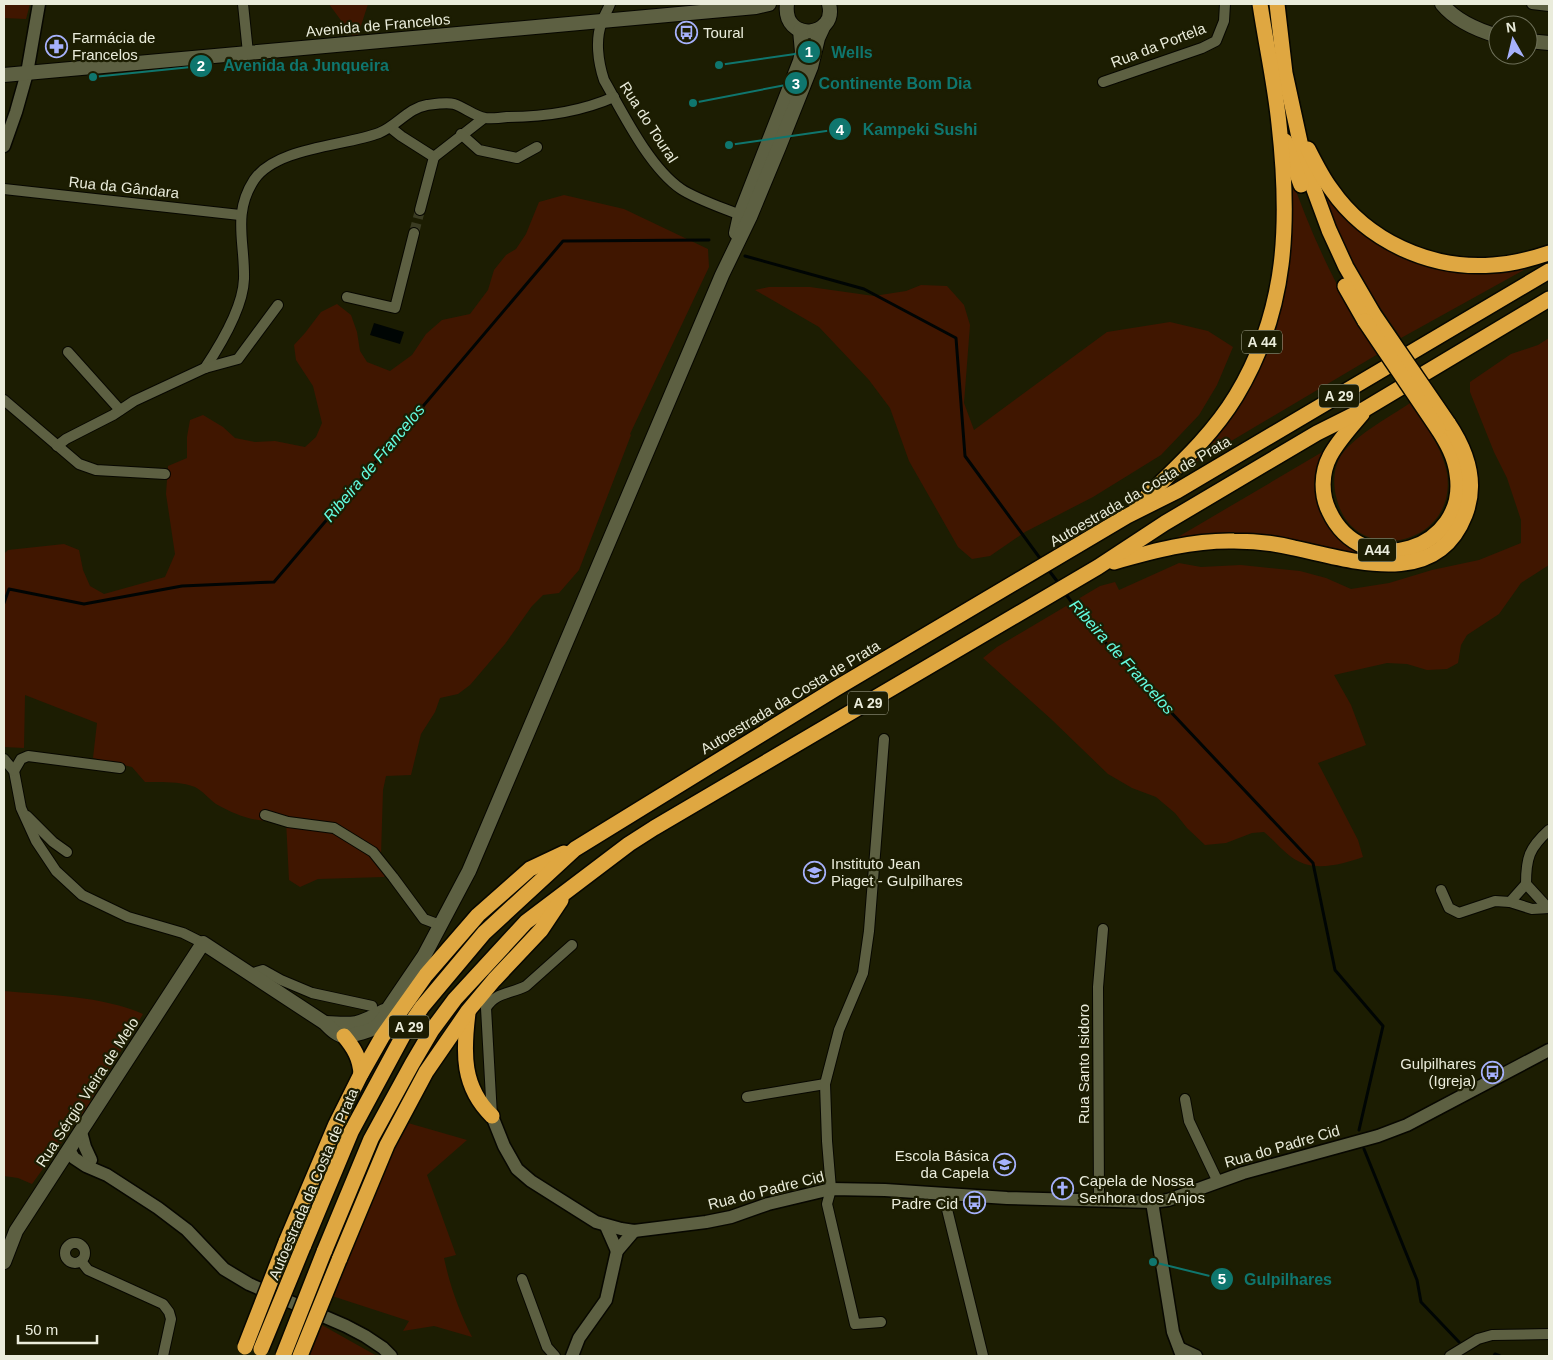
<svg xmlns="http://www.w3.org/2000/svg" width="1553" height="1360" font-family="Helvetica,sans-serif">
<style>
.green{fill:#401600}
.water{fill:#000504}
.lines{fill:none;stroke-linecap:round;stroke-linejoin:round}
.stream{stroke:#000504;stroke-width:3}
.minor-tunnel{stroke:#3b3c23;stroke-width:10;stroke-dasharray:10 5;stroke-linecap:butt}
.minor-casing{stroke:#070700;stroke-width:12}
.tertiary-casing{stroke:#070700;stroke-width:15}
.secondary-casing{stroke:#070700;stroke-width:16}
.motorway-casing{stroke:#070700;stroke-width:18}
.minor{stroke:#5d6042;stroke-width:10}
.tertiary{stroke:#5d6042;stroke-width:12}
.secondary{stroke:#5d6042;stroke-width:14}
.motorway{stroke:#dfa741;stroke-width:15}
.motorway-bridge-casing{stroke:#070700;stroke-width:18;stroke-linecap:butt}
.motorway-bridge{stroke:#dfa741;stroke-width:15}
.labels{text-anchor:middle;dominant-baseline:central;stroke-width:4.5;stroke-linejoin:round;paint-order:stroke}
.shield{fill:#1c1d02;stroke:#acae9a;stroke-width:1}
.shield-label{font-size:14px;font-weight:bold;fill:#eaecdb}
.street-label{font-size:15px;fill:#eaecdb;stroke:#1c1d02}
.poi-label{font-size:15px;fill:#eaecdb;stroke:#1c1d02;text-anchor:start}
.water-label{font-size:16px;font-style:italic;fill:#64fce0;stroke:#1c1d02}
.leader{fill:none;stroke:#0f766e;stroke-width:2}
.callout-dot{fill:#0f766e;stroke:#1c1d02;stroke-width:2}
.mark-label{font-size:15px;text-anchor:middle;font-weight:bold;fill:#fff}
.callout-label{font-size:16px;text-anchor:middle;font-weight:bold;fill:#0f766e;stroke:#1c1d02;stroke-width:4.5;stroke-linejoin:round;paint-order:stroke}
</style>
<rect width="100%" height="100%" fill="#1c1d02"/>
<!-- green -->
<g class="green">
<polygon points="4,4 30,4 26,19 4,18"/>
<polygon points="329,4 368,4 356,41"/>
<path d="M 1289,171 C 1311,236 1340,297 1378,354 L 1184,469 L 1262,354 Z"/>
<polygon points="1318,182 1405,255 1531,266 1401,338 1379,306 1377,306 1336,230"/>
<path d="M 564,195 L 624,209 L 708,249 L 709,267 L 630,434 L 631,435 L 579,570 L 559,593 L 543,595 L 532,606 L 505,644 L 470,685 L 458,694 L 440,698 L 435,712 L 421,734 L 411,775 L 386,776 L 383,790 L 381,855 L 389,870 L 384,877 L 318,879 L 300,887 L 289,880 L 286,820 C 260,824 239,817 216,804 C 209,799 203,791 195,787 C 179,781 161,782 145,782 L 132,767 L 93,758 L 97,723 L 25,695 L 24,748 L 4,747 L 4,554 L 8,550 L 64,544 L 79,550 L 83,570 L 90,586 L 104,594 L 165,577 L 175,554 L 166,494 L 168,466 L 187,458 L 187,437 L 190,420 L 203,415 L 223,427 L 235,438 L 255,442 L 275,441 L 305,447 L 316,437 L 322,423 L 313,386 L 296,360 L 294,345 L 305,333 L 321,312 L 337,304 L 351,315 L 357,332 L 360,351 L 367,362 L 390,371 L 412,355 L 426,334 L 442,320 L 470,314 L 488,290 L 494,270 L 506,255 L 516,249 L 526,234 L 539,202 Z"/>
<polygon points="921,285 947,286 964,305 970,325 964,403 974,430 1107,332 1170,322 1208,331 1233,347 1217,385 1199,415 1161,455 1093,497 1025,532 990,556 972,559 958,547 909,461 890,408 869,380 819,327 755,290 769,287 810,287 874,296 906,291"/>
<path d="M 1549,338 L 1549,565 L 1521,583 L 1499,614 L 1467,635 L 1461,645 L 1458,663 L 1447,669 L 1427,670 L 1407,664 L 1387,663 L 1334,675 L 1351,705 L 1366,745 L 1318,763 L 1358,840 L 1363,857 C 1343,864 1316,872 1296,860 C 1285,854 1274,840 1264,832 L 1252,833 L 1226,843 L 1205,845 L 1187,828 L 1175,813 L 1156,797 L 1132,788 L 1108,774 L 1051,719 L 983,658 L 997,647 L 1100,586 L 1115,582 L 1119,590 L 1179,563 L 1201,567 L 1241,565 L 1300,571 L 1326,578 L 1351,589 L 1389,583 L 1432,570 L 1479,560 L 1521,543 L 1521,520 L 1507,478 L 1494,452 L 1470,392 L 1470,382 L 1511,354 L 1538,345 Z"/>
<path d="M 1410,403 C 1425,424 1442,447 1447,473 C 1458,546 1355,568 1337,500 C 1333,487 1333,471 1339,459 C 1351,437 1390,417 1410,403 Z"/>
<path d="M 1324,451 C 1302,495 1326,546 1375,556 C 1353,557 1332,548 1311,543 C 1267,534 1226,531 1181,539 L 1178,537 Z"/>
<path d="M 4,991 C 47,995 103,996 143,1014 L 86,1109 L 32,1184 L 18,1178 L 4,1176 Z"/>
<path d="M 408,1123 L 467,1140 L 427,1175 L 456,1255 L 444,1258 C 450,1286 459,1311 472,1337 L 434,1326 L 403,1331 L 409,1321 L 332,1296 L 386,1164 Z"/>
<polygon points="320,1324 377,1356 307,1356"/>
</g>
<!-- water -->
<polygon class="water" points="374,323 404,332 400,344 370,335"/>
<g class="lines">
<!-- stream -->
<g class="stream">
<polyline points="745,256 864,289 956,338 965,456 1042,561"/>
<polyline points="1047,568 1060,585"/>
<polyline points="1065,593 1086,622 1313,863 1335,970 1383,1026 1359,1130"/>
<polyline points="4,603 9,589 84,604 182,586 274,582 563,241 709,240"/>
<polyline points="1364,1149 1417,1280 1421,1302 1459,1342"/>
<polyline points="1494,1356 1495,1354 1500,1356"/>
</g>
<!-- minor-tunnel -->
<polyline class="minor-tunnel" points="414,233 420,210"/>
<defs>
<g id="minor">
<polyline points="243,4 248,53"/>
<path d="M 610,4 C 608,10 604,15 602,22 C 595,39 598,62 604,80 C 623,113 649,167 681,189 C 696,199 723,208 740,215"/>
<polyline points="1532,4 1549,6"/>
<polyline points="1103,82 1202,48 1216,41 1224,21 1225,4"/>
<polyline points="391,128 401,136 434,157 484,118"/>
<polyline points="461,134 479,150 517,158 537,147"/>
<polyline points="4,189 240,215"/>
<polyline points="420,210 434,157"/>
<polyline points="347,297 395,308 414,233"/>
<polyline points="68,352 120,410"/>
<path d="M 205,368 C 221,344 243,307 244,279 C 245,242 232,214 254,180 C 276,147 345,146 379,133 C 397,126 408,108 427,105 C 435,104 447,102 454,104 C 464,107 474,116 485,118 C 492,119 500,118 507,117 C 544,117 580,112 614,97"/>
<polyline points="4,400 79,464 96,470 165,474"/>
<polyline points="57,446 66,439 113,415 134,401 205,368 238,359 278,305"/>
<polyline points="4,759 14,771 21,808 36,841 56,871 82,895 128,917 183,933 203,943"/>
<polyline points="14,771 21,759 28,756 120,768"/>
<polyline points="265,815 288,822 334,828 373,852 393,877 424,919 440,925"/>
<polyline points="27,816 53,842 67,852"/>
<polyline points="1441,890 1449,908 1459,913 1495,901 1510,902 1532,909 1549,908"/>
<polyline points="1510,902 1526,884"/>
<path d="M 1548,908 L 1526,884 C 1526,858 1529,848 1549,830"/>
<polyline points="250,974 263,970 281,980 312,993 372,1006"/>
<polyline points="747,1097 825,1084"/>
<polyline points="1185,1099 1189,1121 1218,1182"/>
<path d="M 492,1116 L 486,1008 C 495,992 511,994 526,986 L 572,945"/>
<polyline points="943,1193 983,1356"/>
<polyline points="1099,1200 1098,987 1103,929"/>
<circle cx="75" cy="1253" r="10"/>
<polyline points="81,1261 88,1270 163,1304 169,1312 171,1319 163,1356"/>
<polyline points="522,1279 547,1347 555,1356"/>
<polyline points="881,1322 855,1324 827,1204 831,1189 827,1141 825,1084 839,1030 863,973 869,931 884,739"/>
<polyline points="1450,1356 1478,1339 1492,1335 1549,1334"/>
</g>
<g id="tertiary">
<polyline points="4,146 16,112 27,73 39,4"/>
<polyline points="492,1116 504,1146 517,1169 531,1181 596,1222 621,1229 634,1231 706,1222 731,1217 768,1204 831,1189 885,1190 1007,1198 1152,1202 1168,1200 1243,1173 1378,1136 1407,1125 1549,1050"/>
<polyline points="81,1132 85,1147 91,1160"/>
<polyline points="69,1150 74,1158 86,1166 107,1175 158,1208 187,1230 224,1269 249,1284 346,1326 365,1336 383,1348 391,1356"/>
<polyline points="1152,1202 1173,1332 1182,1356"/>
<polyline points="606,1226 617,1251"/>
<polyline points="1181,1349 1196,1356"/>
<polyline points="572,1356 579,1338 606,1300 617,1251 634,1231"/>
</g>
<g id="secondary">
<path d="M 787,4 C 782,43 838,38 829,4"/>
<path d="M 1442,4 C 1456,21 1477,30 1498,36"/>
<polyline points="1528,41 1549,43"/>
<polyline points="4,75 756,7 769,4"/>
<polyline points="736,233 740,215 800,61 802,52 800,30"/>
<path d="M 325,1023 C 355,1025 358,1025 384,1011"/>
<path d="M 4,1262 L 16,1231 L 203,943 L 325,1023 C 330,1028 337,1036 345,1036 C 348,1037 353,1035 356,1034 C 372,1031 383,1025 388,1009 L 424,956 L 469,871 L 722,275 L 750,217 L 779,147 L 811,67 L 818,38 L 824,25"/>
</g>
<g id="motorway">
<polyline points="1277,4 1285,73 1305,165 1329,230 1346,267 1374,315"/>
<polyline points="1285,141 1301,185"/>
<path d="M 1308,149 C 1315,163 1322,177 1331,189 C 1367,241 1430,270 1493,265 C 1513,264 1531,259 1549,253"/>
<polyline points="1345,286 1365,321"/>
<path d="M 1362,414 C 1351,427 1338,441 1330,456 C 1321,473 1321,495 1329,511 C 1363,584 1469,549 1457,474 C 1455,457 1447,443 1438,429"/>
<path d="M 1137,506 C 1172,471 1210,439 1236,396 C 1288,310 1290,221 1279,124 C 1275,84 1266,44 1260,4"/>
<path d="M 1114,562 C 1153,551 1193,540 1234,541 C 1254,541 1274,543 1294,548 C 1351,560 1436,590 1465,515 C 1478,482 1467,451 1448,423"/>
<path d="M 468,1013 C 463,1053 462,1087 492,1116"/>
<path d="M 344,1036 C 354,1048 360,1058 361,1074"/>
<polyline points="286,1242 336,1124 361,1074 382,1037 426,975 478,915 530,869 564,853"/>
<polyline points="303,1247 351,1132 405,1032 422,1007 484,933 575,849 835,689 1127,516 1177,491 1549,271"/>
<polyline points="324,1252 371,1139 412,1064 432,1030 455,999 526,922 629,844 654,828 1098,567 1165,523 1317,433 1365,409 1549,299"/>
<polyline points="339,1260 387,1145 426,1072 468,1011 494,980 541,930 561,900"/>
</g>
</defs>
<!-- minor casing -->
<use href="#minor" class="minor-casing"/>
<!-- tertiary casing -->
<use href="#tertiary" class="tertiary-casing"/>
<!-- secondary casing -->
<use href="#secondary" class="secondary-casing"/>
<!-- motorway casing -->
<use href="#motorway" class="motorway-casing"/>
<!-- minor -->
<use href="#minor" class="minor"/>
<!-- tertiary -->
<use href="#tertiary" class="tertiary"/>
<!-- secondary -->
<use href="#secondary" class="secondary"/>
<!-- motorway -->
<use href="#motorway" class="motorway"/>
<defs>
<g id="motorway-bridge">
<polyline points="1374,315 1448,423"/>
<polyline points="1365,321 1438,429"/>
<polyline points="245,1347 286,1242"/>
<polyline points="261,1349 303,1247"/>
<polyline points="283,1356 324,1252"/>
<polyline points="300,1356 339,1260"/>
</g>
</defs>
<!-- motorway-bridge casing -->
<use href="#motorway-bridge" class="motorway-bridge-casing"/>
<!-- motorway-bridge -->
<use href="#motorway-bridge" class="motorway-bridge"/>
</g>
<!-- icons -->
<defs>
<symbol id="bus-ring" viewBox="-11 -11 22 22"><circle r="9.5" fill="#1c1d02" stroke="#a6b1fc" stroke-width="1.5"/><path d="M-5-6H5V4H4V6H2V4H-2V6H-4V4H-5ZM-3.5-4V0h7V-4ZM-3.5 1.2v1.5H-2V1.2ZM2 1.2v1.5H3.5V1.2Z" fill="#a6b1fc"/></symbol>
<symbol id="pharmacy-ring" viewBox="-11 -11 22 22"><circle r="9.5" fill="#1c1d02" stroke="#a6b1fc" stroke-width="1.5"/><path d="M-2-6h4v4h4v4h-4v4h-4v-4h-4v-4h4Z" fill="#a6b1fc"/></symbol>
<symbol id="university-ring" viewBox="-11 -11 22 22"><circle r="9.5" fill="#1c1d02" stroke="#a6b1fc" stroke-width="1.5"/><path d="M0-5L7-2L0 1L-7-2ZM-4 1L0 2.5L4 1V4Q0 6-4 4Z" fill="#a6b1fc"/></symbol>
<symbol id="school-ring" viewBox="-11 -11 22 22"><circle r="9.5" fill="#1c1d02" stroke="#a6b1fc" stroke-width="1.5"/><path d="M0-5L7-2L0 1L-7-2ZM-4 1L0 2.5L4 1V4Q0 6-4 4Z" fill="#a6b1fc"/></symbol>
<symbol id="church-ring" viewBox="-11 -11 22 22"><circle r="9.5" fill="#1c1d02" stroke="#a6b1fc" stroke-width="1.5"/><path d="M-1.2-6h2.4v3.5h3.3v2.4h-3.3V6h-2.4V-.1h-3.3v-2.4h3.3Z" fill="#a6b1fc"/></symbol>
</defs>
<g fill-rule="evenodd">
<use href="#bus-ring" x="674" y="20" width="25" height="25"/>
<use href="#pharmacy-ring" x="44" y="34" width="25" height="25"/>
<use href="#university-ring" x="802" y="860" width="25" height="25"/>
<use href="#bus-ring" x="1480" y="1060" width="25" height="25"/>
<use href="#school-ring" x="992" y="1152" width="25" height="25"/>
<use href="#church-ring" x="1050" y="1176" width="25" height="25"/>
<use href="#bus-ring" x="962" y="1190" width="25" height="25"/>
</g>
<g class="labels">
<!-- shield labels -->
<g class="shield">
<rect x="1242" y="330.5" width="40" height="23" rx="4"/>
<rect x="1319" y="384.5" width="40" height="23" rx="4"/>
<rect x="1358" y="538.5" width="38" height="23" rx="4"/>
<rect x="848" y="691.5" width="40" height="23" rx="4"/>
<rect x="389" y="1015.5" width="40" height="23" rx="4"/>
</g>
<g class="shield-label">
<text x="1262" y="342">A 44</text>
<text x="1339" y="396">A 29</text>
<text x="1377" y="550">A44</text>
<text x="868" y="703">A 29</text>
<text x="409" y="1027">A 29</text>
</g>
<!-- street labels -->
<g class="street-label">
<text transform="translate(378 25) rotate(-5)">Avenida de Francelos</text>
<text transform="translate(1158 45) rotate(-21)">Rua da Portela</text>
<text transform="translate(649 122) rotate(57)">Rua do Toural</text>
<text transform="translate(124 187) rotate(6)">Rua da Gândara</text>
<text transform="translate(1140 491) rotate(-30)">Autoestrada da Costa de Prata</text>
<text transform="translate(790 697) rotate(-31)">Autoestrada da Costa de Prata</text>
<text transform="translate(1083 1064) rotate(-90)">Rua Santo Isidoro</text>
<text transform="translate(87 1092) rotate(-57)">Rua Sérgio Vieira de Melo</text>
<text transform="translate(1282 1146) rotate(-16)">Rua do Padre Cid</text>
<text transform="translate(313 1184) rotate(-67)">Autoestrada da Costa de Prata</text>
<text transform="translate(766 1190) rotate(-14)">Rua do Padre Cid</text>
</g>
<!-- poi labels -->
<g class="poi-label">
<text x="703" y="32">Toural</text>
<text x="72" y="37">Farmácia de<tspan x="72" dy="17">Francelos</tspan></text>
<text x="831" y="863">Instituto Jean<tspan x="831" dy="17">Piaget - Gulpilhares</tspan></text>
<text x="1476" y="1063" text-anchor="end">Gulpilhares<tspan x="1476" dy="17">(Igreja)</tspan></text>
<text x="989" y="1155" text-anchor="end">Escola Básica<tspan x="989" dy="17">da Capela</tspan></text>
<text x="1079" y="1180">Capela de Nossa<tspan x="1079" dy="17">Senhora dos Anjos</tspan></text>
<text x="958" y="1203" text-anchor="end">Padre Cid</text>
</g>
<!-- water labels -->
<g class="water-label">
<text transform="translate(374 463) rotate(-50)">Ribeira de Francelos</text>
<text transform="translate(1122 657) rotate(48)">Ribeira de Francelos</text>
</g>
</g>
<!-- callouts -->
<path class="leader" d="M719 65L809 52M93 77L201 66M693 103L796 83M729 145L840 129M1153 1262L1222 1279"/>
<g class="callout-dot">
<circle cx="719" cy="65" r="5"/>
<circle cx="93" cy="77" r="5"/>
<circle cx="693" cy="103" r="5"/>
<circle cx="729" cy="145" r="5"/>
<circle cx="1153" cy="1262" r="5"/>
<circle cx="809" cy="52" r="12"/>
<circle cx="201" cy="66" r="12"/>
<circle cx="796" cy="83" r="12"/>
<circle cx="840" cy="129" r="12"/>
<circle cx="1222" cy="1279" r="12"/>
</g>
<g class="mark-label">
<text x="809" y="57">1</text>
<text x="201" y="71">2</text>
<text x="796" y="89">3</text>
<text x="840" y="135">4</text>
<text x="1222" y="1284">5</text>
</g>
<g class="callout-label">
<text x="852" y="58">Wells</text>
<text x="306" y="71">Avenida da Junqueira</text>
<text x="895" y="89">Continente Bom Dia</text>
<text x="920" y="135">Kampeki Sushi</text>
<text x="1288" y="1285">Gulpilhares</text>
</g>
<!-- border -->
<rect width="1553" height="1360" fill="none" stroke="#eaecdb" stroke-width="10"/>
<!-- north arrow -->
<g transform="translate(1513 40) rotate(352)"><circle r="24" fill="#1c1d02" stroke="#6e7059"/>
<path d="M0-4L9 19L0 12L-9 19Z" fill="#a6b1fc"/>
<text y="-8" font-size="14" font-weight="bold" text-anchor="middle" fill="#eaecdb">N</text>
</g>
<!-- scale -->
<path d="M18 1335v8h79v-8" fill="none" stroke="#eaecdb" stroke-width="2.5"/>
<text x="25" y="1335" font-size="15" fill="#eaecdb" stroke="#1c1d02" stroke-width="4" paint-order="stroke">50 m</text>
</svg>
